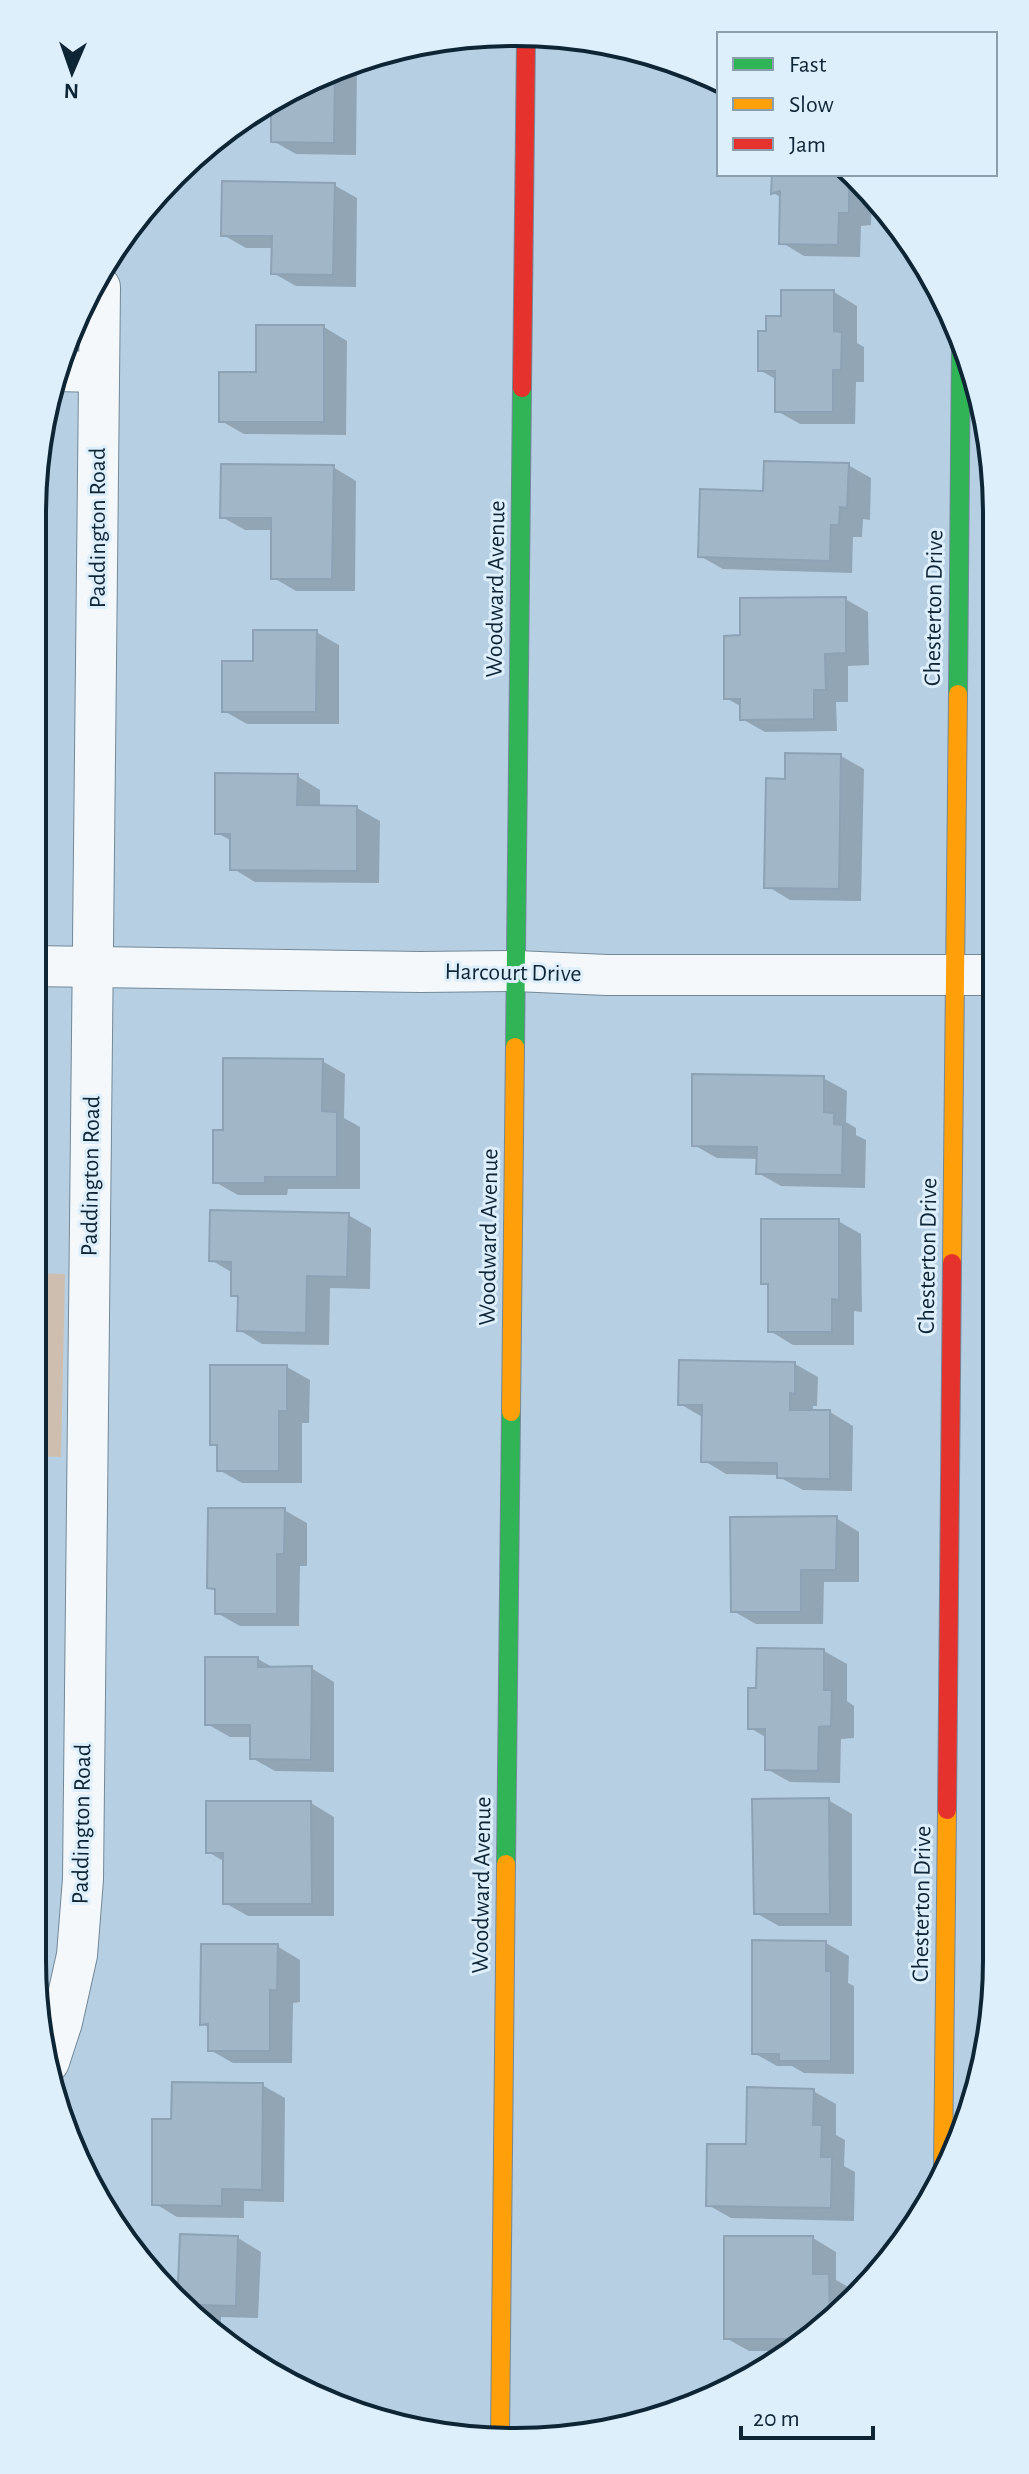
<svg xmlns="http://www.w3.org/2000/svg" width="1029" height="2474" font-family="'Alegreya Sans',sans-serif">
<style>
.green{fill:#cebeaf}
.shadow{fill:#0003}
.building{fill:#a1b7c8;stroke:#8da2b4;stroke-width:2}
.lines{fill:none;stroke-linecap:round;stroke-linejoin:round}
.street-casing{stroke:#738999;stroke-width:42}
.fast-casing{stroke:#738999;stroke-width:20}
.slow-casing{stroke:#738999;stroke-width:20}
.jam-casing{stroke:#738999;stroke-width:20}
.street{stroke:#f4f8fb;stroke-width:40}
.fast{stroke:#30b455;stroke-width:18}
.slow{stroke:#ff9f0a;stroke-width:18}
.jam{stroke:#e5322d;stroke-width:18}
.labels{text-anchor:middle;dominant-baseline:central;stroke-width:6;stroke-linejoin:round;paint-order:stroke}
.street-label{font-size:24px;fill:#0e2536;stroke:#deeffc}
.rim{fill:none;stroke:#0e2536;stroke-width:4}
</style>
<rect width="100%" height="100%" fill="#b7cfe3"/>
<!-- green -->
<polygon class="green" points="32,1273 65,1274 61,1457 32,1456"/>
<!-- shadow -->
<g class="shadow">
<polygon points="357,67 356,155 296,154 273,141 273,103 301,82"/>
<polygon points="774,174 852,174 872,192 871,225 861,226 860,257 804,256 781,242 782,198 773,193"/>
<polygon points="334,185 357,198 356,287 296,286 273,273 274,248 246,248 223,235"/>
<polygon points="834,292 857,306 857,343 864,347 864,382 856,382 855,424 800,424 777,411 777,380 760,370 768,333 783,318"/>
<polygon points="324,327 347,341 346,435 244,434 221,421 258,374"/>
<polygon points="848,465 871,478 870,520 863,519 862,537 853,537 852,573 723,569 700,556 765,493"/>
<polygon points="333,467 356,481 355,591 296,591 272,577 273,530 245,530 222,517"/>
<polygon points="32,544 36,547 36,599 32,599"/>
<polygon points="845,599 868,612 869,665 848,666 848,702 836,702 837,731 765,732 742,719 742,707 726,698 742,637"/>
<polygon points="316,632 339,645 339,724 247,724 224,711 255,663"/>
<polygon points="841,756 864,769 861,901 790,900 767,886 787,781"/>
<polygon points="297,776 320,790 320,807 357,808 380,821 379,883 255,882 232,868 232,841 217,833"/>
<polygon points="32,799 39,803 38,869 32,868"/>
<polygon points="322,1061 345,1074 344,1118 360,1127 360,1189 288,1189 287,1195 238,1195 215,1182 225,1132"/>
<polygon points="823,1078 847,1091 846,1122 856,1128 856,1135 866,1140 865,1188 781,1186 758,1173 758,1159 717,1158 694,1145"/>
<polygon points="348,1215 371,1228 370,1289 330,1288 329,1345 262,1344 239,1330 240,1299 233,1295 233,1273 211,1260"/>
<polygon points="838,1221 861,1234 862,1312 854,1311 854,1345 793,1345 770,1331 770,1287 763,1282"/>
<polygon points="795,1364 818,1377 817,1406 813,1406 813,1412 830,1412 853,1426 852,1491 803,1490 779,1477 779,1475 726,1474 703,1460 704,1418 680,1404"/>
<polygon points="287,1367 310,1380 309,1423 302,1423 302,1483 242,1483 219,1470 219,1448 212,1444"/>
<polygon points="284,1510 307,1523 307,1566 300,1566 299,1626 240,1626 217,1613 217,1592 209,1587"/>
<polygon points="836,1518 859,1532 859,1582 824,1582 823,1624 756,1624 733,1611"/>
<polygon points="824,1651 847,1664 847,1701 854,1706 854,1738 841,1739 840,1783 790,1782 767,1769 767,1738 750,1728 758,1690"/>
<polygon points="258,1659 274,1668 311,1668 334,1682 334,1772 275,1771 252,1758 252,1737 230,1737 207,1724"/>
<polygon points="828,1800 852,1814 852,1926 779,1926 756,1913"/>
<polygon points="311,1803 334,1817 334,1916 248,1916 225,1903 225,1862 208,1852"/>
<polygon points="826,1943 849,1956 848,1983 854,1986 854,2074 804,2073 792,2066 777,2066 754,2053"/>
<polygon points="277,1946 300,1960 300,2002 293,2003 292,2063 233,2063 210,2050 210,2028 202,2024"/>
<polygon points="262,2085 285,2098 284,2202 244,2201 244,2218 177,2217 154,2203 173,2121"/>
<polygon points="813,2091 836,2104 836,2135 845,2140 844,2166 855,2172 854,2221 731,2218 708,2205 748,2146"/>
<polygon points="238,2238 261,2252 258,2318 221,2317 221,2334 160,2284 180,2286"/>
<polygon points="813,2238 836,2252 836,2280 852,2289 852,2293 786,2351 749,2351 726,2338"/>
</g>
<!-- building -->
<g class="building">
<polygon points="335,73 334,143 271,142 271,104 301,82"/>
<polygon points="772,174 849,174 849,213 839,213 838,245 779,244 780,191 771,194"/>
<polygon points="222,181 335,183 333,275 271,274 272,236 221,236"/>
<polygon points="781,290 834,290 834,331 842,332 841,370 833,370 833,412 775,412 775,371 758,371 758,331 766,331 766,316 781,316"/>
<polygon points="256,325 324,325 324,422 219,422 219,372 256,372"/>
<polygon points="764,461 849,463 847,508 840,507 839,525 831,525 830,561 698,557 700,489 763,491"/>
<polygon points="221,464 334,465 332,579 271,579 271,518 220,518"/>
<polygon points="846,597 846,653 825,654 826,690 814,690 814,719 740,720 740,699 724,699 724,636 740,635 740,598"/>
<polygon points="253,630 317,630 316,712 222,712 222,661 253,661"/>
<polygon points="785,753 841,754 839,889 764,888 766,778 785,779"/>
<polygon points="215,773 298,774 297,805 357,806 357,871 230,870 230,834 215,834"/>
<polygon points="223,1058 323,1059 322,1111 337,1112 337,1177 265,1177 265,1183 213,1183 213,1130 223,1130"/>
<polygon points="692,1074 824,1076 824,1112 834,1113 834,1124 843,1125 842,1175 756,1174 757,1147 692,1146"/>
<polygon points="210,1210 349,1213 347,1277 307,1276 306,1333 237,1331 238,1296 231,1296 231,1262 209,1261"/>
<polygon points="761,1219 839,1219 839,1300 832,1299 832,1332 768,1332 768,1284 761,1284"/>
<polygon points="679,1360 795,1362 795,1394 790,1393 790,1410 830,1410 830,1479 777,1478 777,1463 701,1462 702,1405 678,1405"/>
<polygon points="210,1365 287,1365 287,1411 279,1411 279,1471 217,1471 217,1445 210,1445"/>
<polygon points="208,1508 285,1508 284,1554 277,1554 277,1614 215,1614 215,1589 207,1588"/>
<polygon points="837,1516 836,1570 801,1570 801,1612 731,1612 730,1517"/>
<polygon points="757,1648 824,1649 824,1690 832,1690 831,1726 819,1727 818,1771 765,1770 765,1729 748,1729 748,1688 756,1688"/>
<polygon points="205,1657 258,1657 258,1667 312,1666 311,1760 250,1759 250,1725 205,1725"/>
<polygon points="829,1798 830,1914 754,1914 752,1799"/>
<polygon points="206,1801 311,1801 312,1904 223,1904 223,1853 206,1853"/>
<polygon points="752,1940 826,1941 826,1971 831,1971 831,2061 779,2061 779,2054 752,2054"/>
<polygon points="201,1944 278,1944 277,1990 270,1990 270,2051 208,2051 208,2024 200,2025"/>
<polygon points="172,2082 263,2083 262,2190 222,2189 222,2206 152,2205 152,2119 171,2119"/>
<polygon points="747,2087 814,2089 813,2125 822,2125 821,2157 832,2157 831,2208 706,2206 707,2144 746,2144"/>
<polygon points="180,2234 238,2236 236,2306 199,2305 198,2316 157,2282 178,2283"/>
<polygon points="724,2236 813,2236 813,2274 829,2274 830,2313 799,2339 724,2339"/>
</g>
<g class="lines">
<defs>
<g id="street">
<polyline points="56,371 99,372"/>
<polyline points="32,966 421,972 516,971 607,975 994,975"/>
<polyline points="49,2062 62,2022 77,1955 83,1879 100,287"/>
</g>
<g id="fast">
<polyline points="958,694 961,345"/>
<polyline points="515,1047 522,388"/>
<polyline points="506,1864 511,1412"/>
</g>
<g id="slow">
<polyline points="952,1263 958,694"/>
<polyline points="511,1412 515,1047"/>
<polyline points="943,2167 947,1810"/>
<polyline points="500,2436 506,1864"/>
</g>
<g id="jam">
<polyline points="522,388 526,39"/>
<polyline points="947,1810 952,1263"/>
</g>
</defs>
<!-- street casing -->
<use href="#street" class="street-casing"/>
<!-- fast casing -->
<use href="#fast" class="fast-casing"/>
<!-- slow casing -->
<use href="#slow" class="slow-casing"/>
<!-- jam casing -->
<use href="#jam" class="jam-casing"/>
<!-- street -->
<use href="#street" class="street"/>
<!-- fast -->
<use href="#fast" class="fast"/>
<!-- slow -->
<use href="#slow" class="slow"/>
<!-- jam -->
<use href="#jam" class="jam"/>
</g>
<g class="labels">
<!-- street labels -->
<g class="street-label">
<text transform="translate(98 528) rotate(-90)">Paddington Road</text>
<text transform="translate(496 589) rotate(-89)">Woodward Avenue</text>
<text transform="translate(934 608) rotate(-89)">Chesterton Drive</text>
<text transform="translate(513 973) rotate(1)">Harcourt Drive</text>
<text transform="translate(91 1176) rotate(-89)">Paddington Road</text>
<text transform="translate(489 1237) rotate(-89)">Woodward Avenue</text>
<text transform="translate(928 1256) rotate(-89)">Chesterton Drive</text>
<text transform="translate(82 1824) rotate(-89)">Paddington Road</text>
<text transform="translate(482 1885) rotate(-89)">Woodward Avenue</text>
<text transform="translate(922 1904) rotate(-89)">Chesterton Drive</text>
</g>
</g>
<!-- crop -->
<path d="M0 0H1029V2474H0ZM514 46H515A468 468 0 0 1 983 514V1960A468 468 0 0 1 515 2428H514A468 468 0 0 1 46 1960V514A468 468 0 0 1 514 46Z" fill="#deeffc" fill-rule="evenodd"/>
<path class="rim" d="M514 46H515A468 468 0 0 1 983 514V1960A468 468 0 0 1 515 2428H514A468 468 0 0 1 46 1960V514A468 468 0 0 1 514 46Z"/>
<!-- legend -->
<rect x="717" y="32" width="280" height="144" fill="#deeffc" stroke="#8b9ead" stroke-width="2"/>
<rect x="733" y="58" width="40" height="12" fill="#30b455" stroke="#8b9ead" stroke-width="2"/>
<text x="789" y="72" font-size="24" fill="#0e2536">Fast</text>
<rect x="733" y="98" width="40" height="12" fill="#ff9f0a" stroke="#8b9ead" stroke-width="2"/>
<text x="789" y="112" font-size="24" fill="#0e2536">Slow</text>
<rect x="733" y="138" width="40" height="12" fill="#e5322d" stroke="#8b9ead" stroke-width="2"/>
<text x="789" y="152" font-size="24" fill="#0e2536">Jam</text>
<!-- north arrow -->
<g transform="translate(72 72) rotate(182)" stroke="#deeffc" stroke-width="6" paint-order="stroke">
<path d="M0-6L14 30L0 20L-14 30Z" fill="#0e2536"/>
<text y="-12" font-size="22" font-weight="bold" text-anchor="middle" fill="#0e2536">N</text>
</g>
<!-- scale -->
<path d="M741 2426v12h132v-12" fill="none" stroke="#0e2536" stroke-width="4"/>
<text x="753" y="2426" font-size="24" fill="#0e2536" stroke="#deeffc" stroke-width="6" paint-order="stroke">20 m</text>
</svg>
